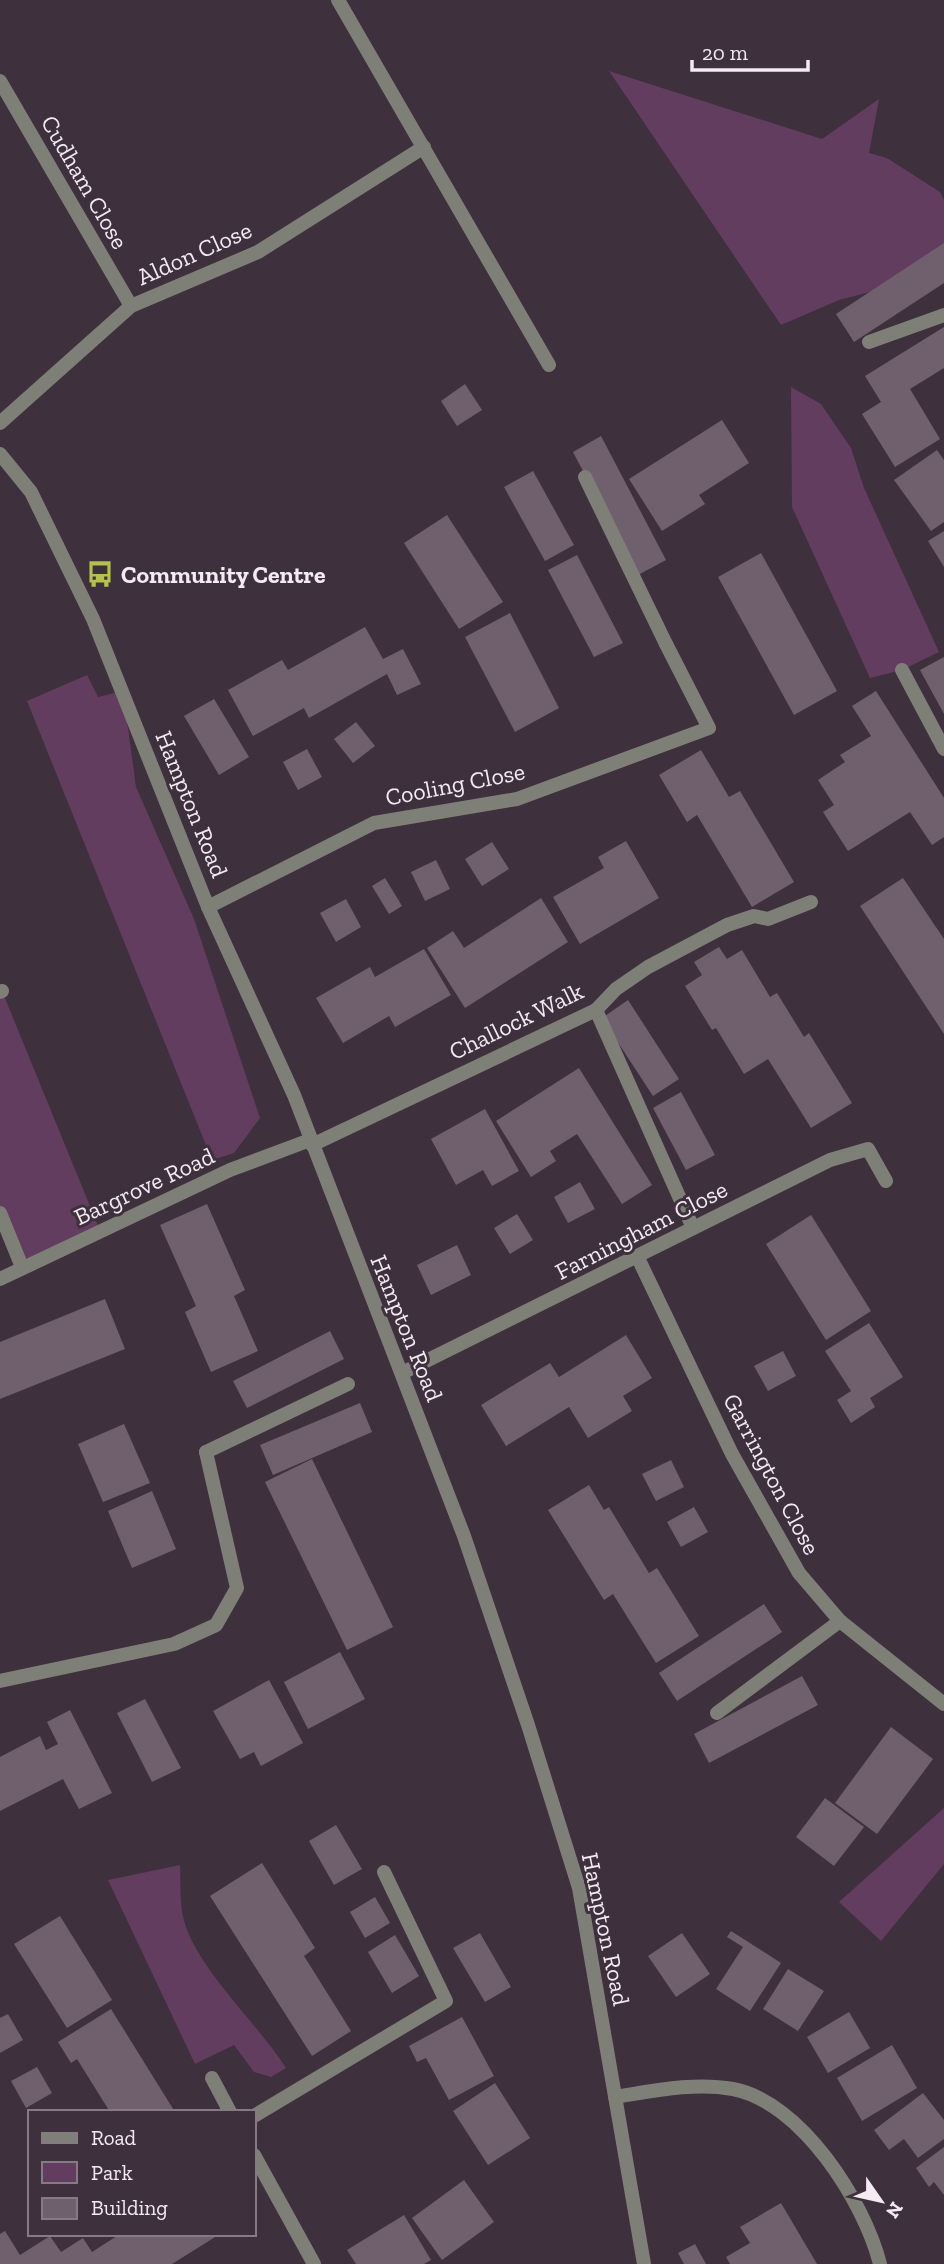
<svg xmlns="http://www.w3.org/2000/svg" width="944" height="2264" font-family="'Zilla Slab',serif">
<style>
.green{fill:#623d5f}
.building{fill:#70606e}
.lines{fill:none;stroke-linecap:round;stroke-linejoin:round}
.lane{stroke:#7e7f77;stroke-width:14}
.street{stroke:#7e7f77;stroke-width:14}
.labels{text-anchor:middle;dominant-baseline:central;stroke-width:6;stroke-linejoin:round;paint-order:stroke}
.street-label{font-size:24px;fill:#f3eaf2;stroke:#3e303d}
.poi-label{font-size:24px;font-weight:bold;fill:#f3eaf2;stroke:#3e303d;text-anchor:start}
</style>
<rect width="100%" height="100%" fill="#3e303d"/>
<!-- green -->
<g class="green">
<polygon points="609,71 822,139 879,99 869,153 887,158 940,192 944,200 944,273 839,300 781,325"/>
<polygon points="791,387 821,404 851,448 864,488 939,652 902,670 870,678 792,507"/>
<polygon points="87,675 98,697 123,691 136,787 194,919 260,1118 234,1153 212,1160 27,701"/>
<polygon points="0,986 101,1233 22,1267 0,1213"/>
<polygon points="944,1808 944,1864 881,1941 839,1902"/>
<path d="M 180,1865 C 181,1882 179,1903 184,1920 C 195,1966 259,2025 286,2068 L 271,2077 L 254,2072 L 234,2045 L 195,2064 L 108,1880 Z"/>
</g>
<!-- building -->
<g class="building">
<polygon points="944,243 944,283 854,342 836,314"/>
<polygon points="944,327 944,368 910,389 940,439 895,467 862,414 881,402 865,376"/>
<polygon points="465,384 482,410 457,426 441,401"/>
<polygon points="722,420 749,463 699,495 705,504 662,531 629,479"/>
<polygon points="601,436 666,560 638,575 573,452"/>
<polygon points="937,450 944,460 944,522 931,531 894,480"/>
<polygon points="533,471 574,545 545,561 504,487"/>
<polygon points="447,515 503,602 459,629 404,543"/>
<polygon points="944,531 944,567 928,541"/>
<polygon points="761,553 837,691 794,715 718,577"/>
<polygon points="577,555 623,643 594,657 548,570"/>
<polygon points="510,613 559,708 515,732 465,637"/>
<polygon points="365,627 383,659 403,649 421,684 397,695 387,674 309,718 304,708 253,736 228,690 282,660 288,670"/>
<polygon points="944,657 944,714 920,670"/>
<polygon points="876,691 944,798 944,837 932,845 910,812 848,851 823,812 834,805 818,780 845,762 840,755 871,736 852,706"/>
<polygon points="214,699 249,757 219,775 184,716"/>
<polygon points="356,722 375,746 353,763 334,739"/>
<polygon points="307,749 322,777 298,790 283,762"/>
<polygon points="701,750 729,797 740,791 794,882 752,907 697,815 687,822 659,775"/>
<polygon points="626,841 659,898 580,944 553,897 604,868 598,857"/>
<polygon points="492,842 509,869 482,886 465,859"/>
<polygon points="436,860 450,889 425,901 411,872"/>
<polygon points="385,878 402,906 389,914 372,886"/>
<polygon points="903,878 944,939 944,1034 860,906"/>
<polygon points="541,898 568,942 465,1008 427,948 453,931 464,948"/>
<polygon points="346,899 361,927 336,942 320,913"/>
<polygon points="719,947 727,959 742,950 770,997 777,993 804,1037 809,1033 852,1103 811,1128 768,1059 744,1074 716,1028 712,1030 685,986 702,975 694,962"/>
<polygon points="424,949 451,995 395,1027 389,1016 343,1043 316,998 370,967 375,977"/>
<polygon points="628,1000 679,1079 653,1096 602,1018"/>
<polygon points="579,1068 652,1185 622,1204 577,1134 550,1151 556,1161 531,1177 496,1121"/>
<polygon points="681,1092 715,1155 686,1170 653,1108"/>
<polygon points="485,1109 519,1171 492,1186 483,1170 456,1185 431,1139"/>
<polygon points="580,1182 595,1209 568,1223 554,1197"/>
<polygon points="207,1204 245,1290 234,1296 258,1351 211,1372 185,1312 196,1306 160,1225"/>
<polygon points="517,1214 533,1240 510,1254 494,1228"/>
<polygon points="811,1215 871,1311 826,1340 766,1244"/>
<polygon points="457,1245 471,1275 431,1295 417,1265"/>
<polygon points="105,1299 125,1349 0,1399 0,1342"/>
<polygon points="869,1323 903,1377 870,1398 875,1407 851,1423 837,1400 851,1391 825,1351"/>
<polygon points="330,1331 344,1359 247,1408 233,1381"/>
<polygon points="626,1335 652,1378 623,1396 632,1411 588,1438 569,1407 506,1446 481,1405 550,1363 559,1377"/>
<polygon points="783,1351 796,1376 768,1391 754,1366"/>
<polygon points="360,1403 372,1432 273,1475 260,1445"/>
<polygon points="124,1424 150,1483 103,1502 78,1444"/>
<polygon points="312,1459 393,1627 347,1650 265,1482"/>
<polygon points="671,1460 684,1487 656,1501 642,1474"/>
<polygon points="589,1485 604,1510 609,1507 649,1573 657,1568 699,1636 656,1663 613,1594 604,1600 548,1510"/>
<polygon points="152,1491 176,1549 132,1568 108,1511"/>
<polygon points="694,1507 708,1532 681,1547 667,1522"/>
<polygon points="764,1604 782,1632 677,1701 659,1673"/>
<polygon points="340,1652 365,1699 308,1729 284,1682"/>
<polygon points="802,1676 818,1705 709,1763 694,1734"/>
<polygon points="269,1680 303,1743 261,1766 254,1752 240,1759 213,1711"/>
<polygon points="145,1699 181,1768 152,1782 117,1713"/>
<polygon points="70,1710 112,1793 79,1809 63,1779 0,1811 0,1757 40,1736 46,1750 58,1744 47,1722"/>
<polygon points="891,1727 933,1759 877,1834 835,1803"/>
<polygon points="825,1798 864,1827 834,1866 796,1837"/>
<polygon points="336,1825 362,1869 334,1885 309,1841"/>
<polygon points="262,1863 315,1948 304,1956 351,2031 312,2056 210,1896"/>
<polygon points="375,1897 390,1923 365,1938 350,1912"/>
<polygon points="60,1916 112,2000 67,2028 14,1944"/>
<polygon points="731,1931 781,1963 750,2011 716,1989 743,1947 727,1937"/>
<polygon points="480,1933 511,1987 485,2002 453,1948"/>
<polygon points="682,1933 710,1974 676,1997 648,1956"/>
<polygon points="395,1935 419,1976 392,1993 368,1952"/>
<polygon points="788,1969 824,1991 798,2031 763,2009"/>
<polygon points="111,2009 175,2112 110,2112 77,2059 71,2063 58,2042"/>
<polygon points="849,2012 870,2048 828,2073 807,2037"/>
<polygon points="8,2014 23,2040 0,2053 0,2018"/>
<polygon points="462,2017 494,2076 449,2100 426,2058 417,2062 409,2046"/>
<polygon points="892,2045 917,2088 862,2121 837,2078"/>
<polygon points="37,2067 52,2093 26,2108 11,2081"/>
<polygon points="495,2083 530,2138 488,2165 453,2111"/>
<polygon points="923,2093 944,2120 944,2139 918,2158 904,2139 889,2150 874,2130"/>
<polygon points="944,2147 944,2195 934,2182 929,2187 916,2168"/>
<polygon points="464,2180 494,2222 442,2260 412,2218"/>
<polygon points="781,2203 817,2264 730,2264 726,2257 750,2243 740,2227"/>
<polygon points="404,2215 431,2260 424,2264 356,2264 347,2250"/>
<polygon points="5,2231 20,2255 50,2236 61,2252 83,2238 92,2252 120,2234 220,2234 172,2264 0,2264 0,2234"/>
<polygon points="695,2244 706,2264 684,2264 678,2253"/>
</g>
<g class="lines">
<!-- lane -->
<g class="lane">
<polyline points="869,342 944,315"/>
<polyline points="585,477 666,644"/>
<polyline points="902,670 944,749"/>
<polyline points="0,992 2,991"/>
<polyline points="596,1010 693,1228"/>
<polyline points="206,1452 348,1384"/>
<polyline points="717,1713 840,1621"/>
<polyline points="254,2116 446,2001 384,1872"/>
</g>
<!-- street -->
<g class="street">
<polyline points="338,0 549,365"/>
<polyline points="0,81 131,306"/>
<polyline points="0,423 131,306 258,252 424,147"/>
<polyline points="0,454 31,492 93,619 208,907 294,1095 464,1536 528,1725 579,1888 644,2264"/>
<polyline points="208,907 374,823 517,799 709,728 666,644"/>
<polyline points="312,1145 596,1010 616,989 648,967 727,925 754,916 768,919 811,902"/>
<polyline points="0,1213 22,1267"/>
<polyline points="638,1258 732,1454 799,1573 840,1621 944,1704"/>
<polyline points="0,1279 230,1170 310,1140"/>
<polyline points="402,1373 830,1160 868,1149 886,1181"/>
<polyline points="0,1681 174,1644 216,1625 237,1588 206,1452"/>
<polyline points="212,2078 230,2112"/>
<path d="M 615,2097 C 653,2091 694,2082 733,2089 C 801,2102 864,2201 880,2264"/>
<polyline points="254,2155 314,2264"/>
</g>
</g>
<!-- icons -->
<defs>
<symbol id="bus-bare" viewBox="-9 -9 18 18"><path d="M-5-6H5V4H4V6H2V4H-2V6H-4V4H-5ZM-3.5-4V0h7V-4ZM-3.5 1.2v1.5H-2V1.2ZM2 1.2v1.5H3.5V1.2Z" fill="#b3c24b" stroke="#3e303d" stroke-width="2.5" paint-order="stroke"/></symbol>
</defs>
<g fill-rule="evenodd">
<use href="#bus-bare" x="81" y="555" width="38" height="38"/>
</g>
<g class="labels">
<!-- street labels -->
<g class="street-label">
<text transform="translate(85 182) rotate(60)">Cudham Close</text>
<text transform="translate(194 253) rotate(-24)">Aldon Close</text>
<text transform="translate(455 784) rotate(-11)">Cooling Close</text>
<text transform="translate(192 804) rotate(68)">Hampton Road</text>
<text transform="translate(516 1021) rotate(-26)">Challock Walk</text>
<text transform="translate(144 1186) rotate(-25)">Bargrove Road</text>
<text transform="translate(641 1230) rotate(-27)">Farningham Close</text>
<text transform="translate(407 1328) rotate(68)">Hampton Road</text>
<text transform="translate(772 1474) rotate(62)">Garrington Close</text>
<text transform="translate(606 1929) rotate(78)">Hampton Road</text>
</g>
<!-- poi labels -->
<g class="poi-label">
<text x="121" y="574">Community Centre</text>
</g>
</g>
<!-- legend -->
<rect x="28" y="2110" width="228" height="126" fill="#3e303d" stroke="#867a85" stroke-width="2"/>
<rect x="42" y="2133" width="35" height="10" fill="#7e7f77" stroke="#867a85" stroke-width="2"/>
<text x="91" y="2145" font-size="21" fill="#f3eaf2">Road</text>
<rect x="42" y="2162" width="35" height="21" fill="#623d5f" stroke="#867a85" stroke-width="2"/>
<text x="91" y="2180" font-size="21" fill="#f3eaf2">Park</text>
<rect x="42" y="2198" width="35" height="21" fill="#70606e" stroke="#867a85" stroke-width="2"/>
<text x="91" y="2215" font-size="21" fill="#f3eaf2">Building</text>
<!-- north arrow -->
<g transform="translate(881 2201) rotate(124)" stroke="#3e303d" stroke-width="5" paint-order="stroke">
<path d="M0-5L12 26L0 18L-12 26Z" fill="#f3eaf2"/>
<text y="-10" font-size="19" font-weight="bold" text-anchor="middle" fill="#f3eaf2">N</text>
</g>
<!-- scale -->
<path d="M692 60v10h116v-10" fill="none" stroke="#f3eaf2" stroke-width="3.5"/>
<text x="702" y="60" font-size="21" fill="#f3eaf2" stroke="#3e303d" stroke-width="5" paint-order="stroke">20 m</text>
</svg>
